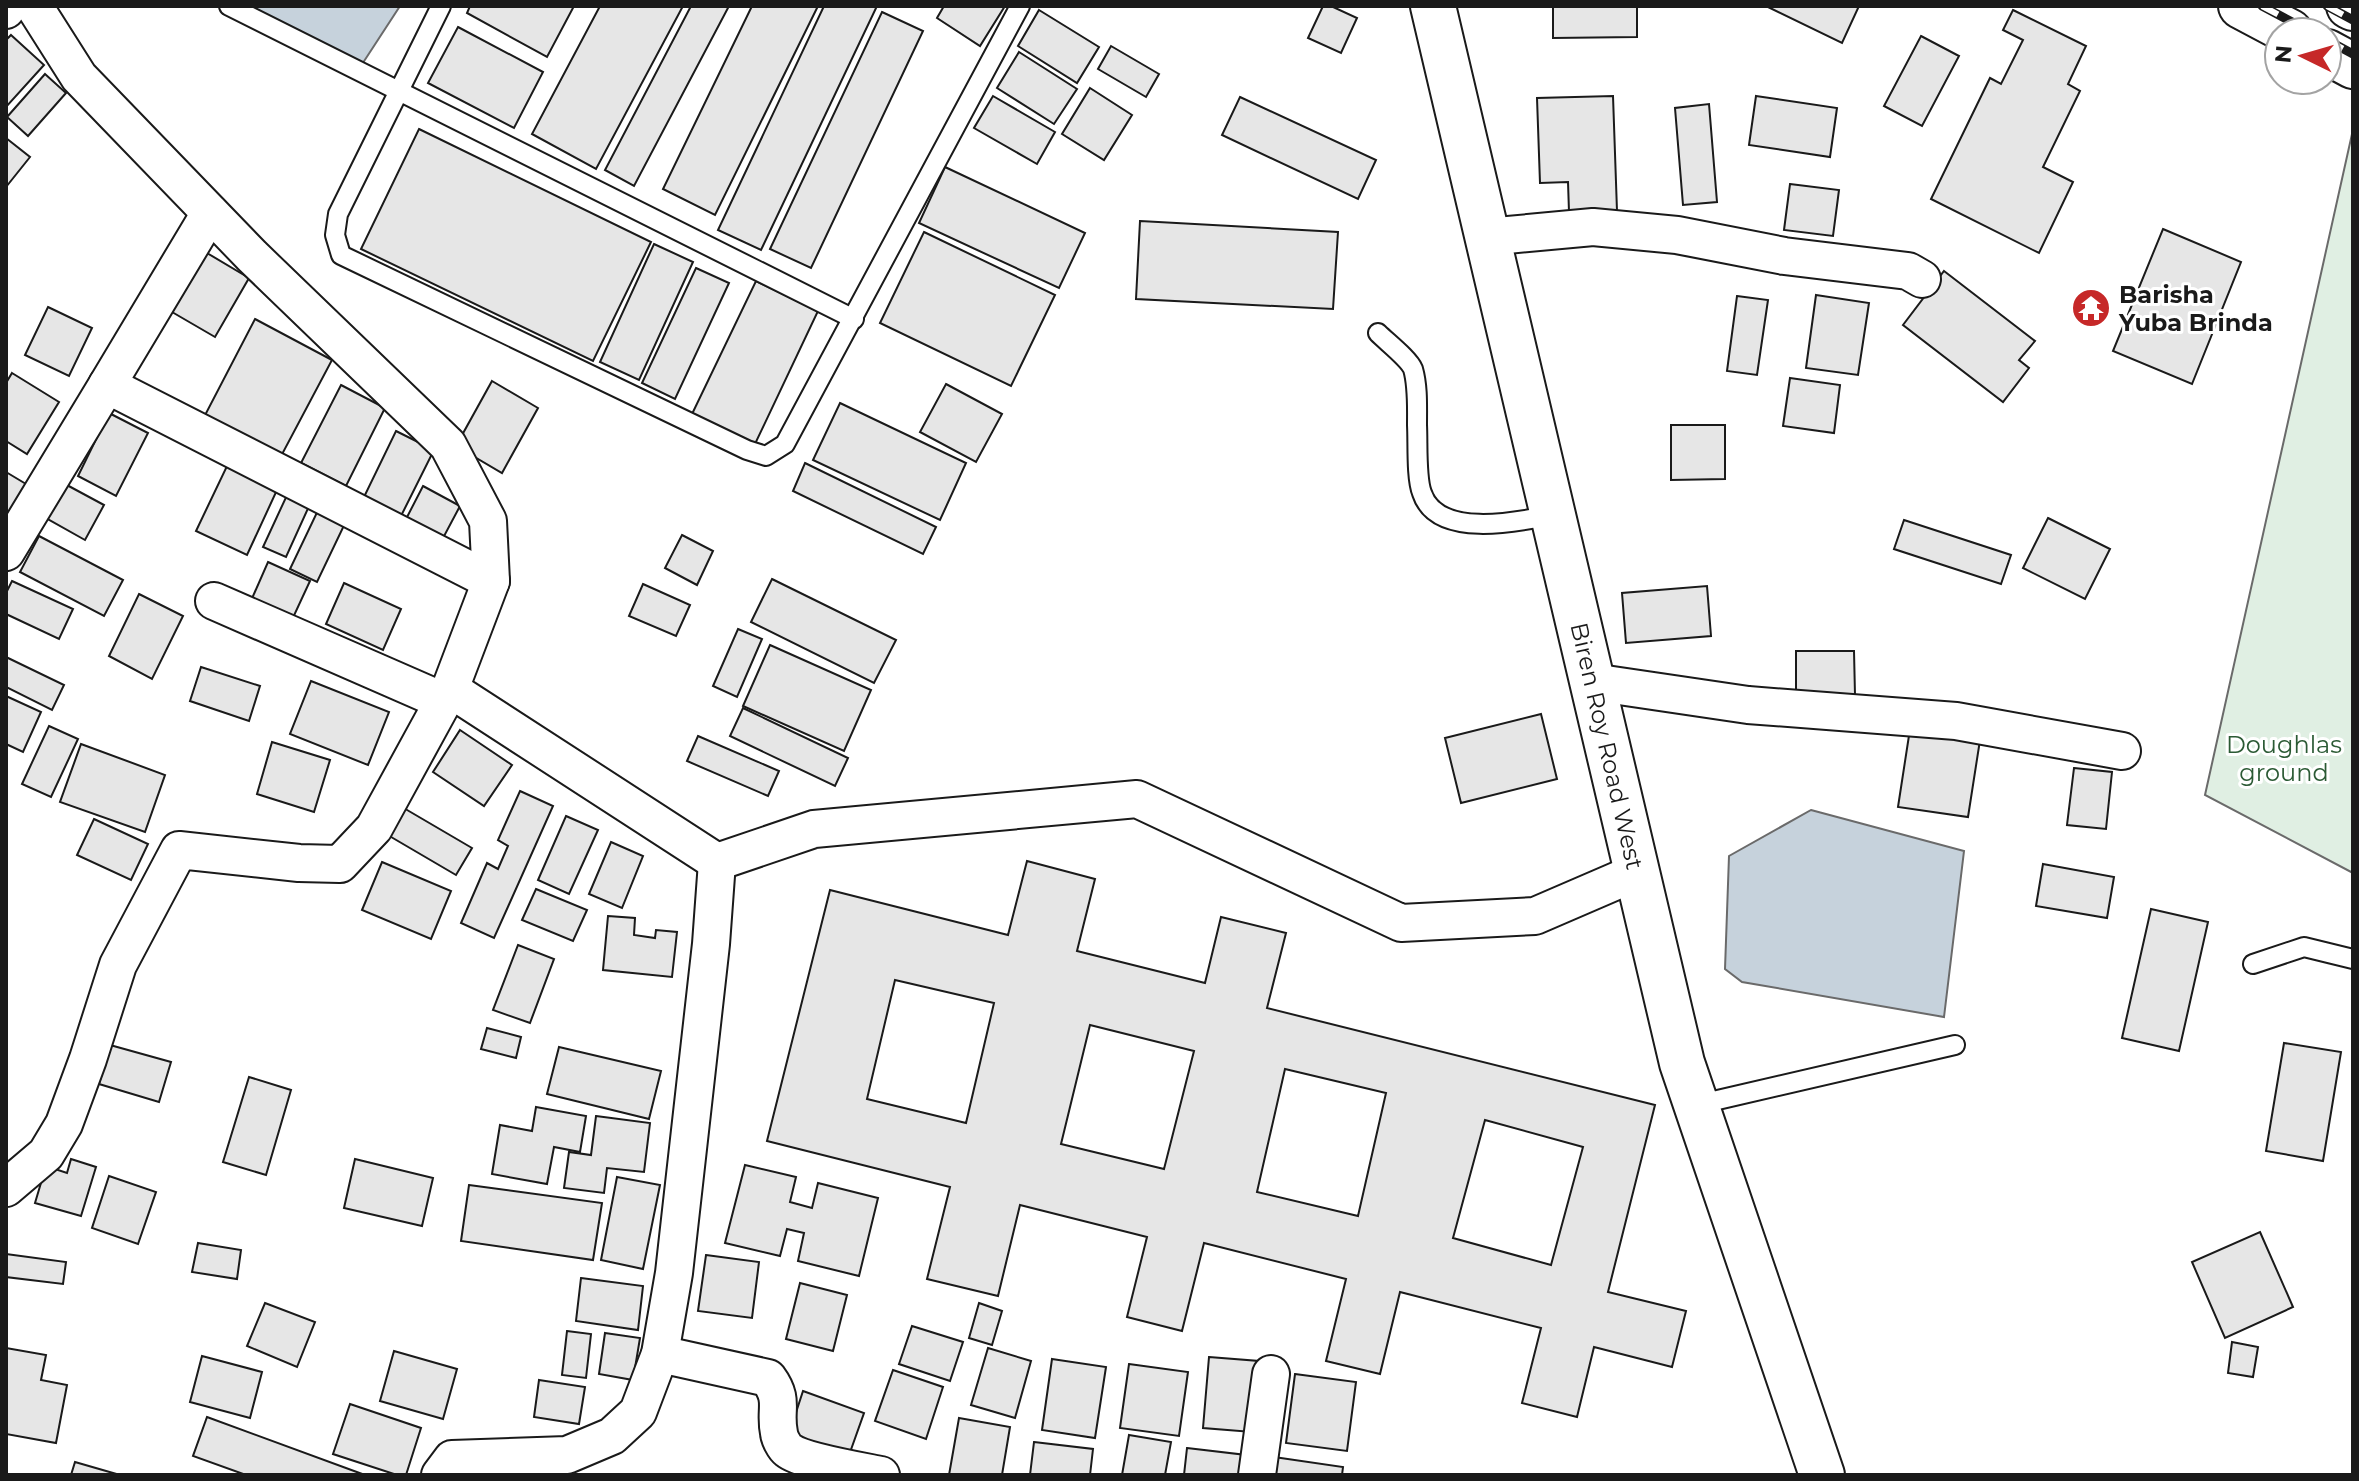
<svg xmlns="http://www.w3.org/2000/svg" width="2359" height="1481" font-family="Montserrat,sans-serif">
<style>
.green{fill:#e0efe3;stroke:#6a6a6a;stroke-width:2}
.water{fill:#c6d2dc;stroke:#6a6a6a;stroke-width:2}
.building{fill:#e6e6e6;stroke:#1a1a1a;stroke-width:2;fill-rule:evenodd}
.lines{fill:none;stroke-linecap:round;stroke-linejoin:round}
.lane-casing{stroke:#1a1a1a;stroke-width:22}
.street-casing{stroke:#1a1a1a;stroke-width:40}
.secondary-casing{stroke:#1a1a1a;stroke-width:48}
.highway-casing{stroke:#1a1a1a;stroke-width:48}
.lane{stroke:#fff;stroke-width:18}
.street{stroke:#fff;stroke-width:36}
.secondary{stroke:#fff;stroke-width:44}
.highway{stroke:#fff;stroke-width:44}
.rail-casing{stroke:#1a1a1a;stroke-width:9}
.rail{stroke:#fff;stroke-width:6;stroke-dasharray:18;stroke-linecap:butt}
.labels{text-anchor:middle;dominant-baseline:central;stroke-width:6;stroke-linejoin:round;paint-order:stroke}
.poi-label{font-size:24px;font-weight:bold;fill:#1a1a1a;stroke:#fff;text-anchor:start}
.park-label{font-size:24px;fill:#2b5a34;stroke:#fff}
.street-label{font-size:24px;fill:#1a1a1a;stroke:#fff}
</style>
<rect width="100%" height="100%" fill="#fff"/>
<!-- green -->
<polygon class="green" points="2352,134 2353,135 2353,873 2205,795"/>
<!-- water -->
<g class="water">
<polygon points="246,6 400,6 357,72"/>
<polygon points="1811,810 1964,851 1944,1017 1742,982 1725,969 1729,856"/>
</g>
<!-- building -->
<g class="building">
<polygon points="470,6 574,6 547,57 467,13"/>
<polygon points="600,6 683,6 596,169 532,134"/>
<polygon points="691,6 729,6 634,186 605,170"/>
<polygon points="752,6 818,6 715,215 663,189"/>
<polygon points="824,6 877,6 761,250 718,230"/>
<polygon points="944,6 1005,6 980,46 937,18"/>
<polygon points="1323,6 1331,6 1357,18 1341,53 1308,38"/>
<polygon points="1553,6 1637,6 1637,37 1553,38"/>
<polygon points="1766,6 1859,6 1842,43"/>
<polygon points="1039,10 1099,47 1077,83 1018,46"/>
<polygon points="2013,10 2086,46 2068,84 2080,91 2043,167 2073,182 2039,253 1931,199 1990,78 2001,84 2023,40 2003,30"/>
<polygon points="882,12 923,31 811,268 770,249"/>
<polygon points="458,27 543,72 514,128 428,83"/>
<polygon points="11,35 44,65 6,107 6,40"/>
<polygon points="1921,36 1959,56 1922,126 1884,106"/>
<polygon points="1111,46 1159,74 1146,97 1098,69"/>
<polygon points="1019,52 1077,89 1054,124 997,88"/>
<polygon points="45,74 66,93 28,136 7,117"/>
<polygon points="1090,88 1132,115 1104,160 1062,134"/>
<polygon points="993,96 1055,132 1037,164 974,128"/>
<polygon points="1613,96 1617,211 1569,212 1568,182 1540,183 1537,98"/>
<polygon points="1756,96 1837,108 1830,157 1749,145"/>
<polygon points="1240,97 1376,160 1358,199 1222,135"/>
<polygon points="1709,104 1717,202 1683,205 1675,108"/>
<polygon points="419,129 651,242 593,361 361,249"/>
<polygon points="6,138 30,157 6,187"/>
<polygon points="945,167 1085,233 1059,288 919,223"/>
<polygon points="1790,184 1839,190 1833,236 1784,230"/>
<polygon points="1140,221 1338,232 1333,309 1136,299"/>
<polygon points="2163,229 2241,262 2192,384 2113,351"/>
<polygon points="924,232 1055,295 1011,386 880,323"/>
<polygon points="654,244 693,262 639,380 600,362"/>
<polygon points="207,253 249,278 215,337 172,312"/>
<polygon points="696,268 729,283 675,399 642,383"/>
<polygon points="1944,271 2035,341 2019,360 2029,368 2003,402 1903,325"/>
<polygon points="756,281 818,311 755,444 692,414"/>
<polygon points="1816,295 1869,303 1858,375 1806,368"/>
<polygon points="1737,296 1768,300 1757,375 1727,371"/>
<polygon points="48,307 92,328 69,376 25,355"/>
<polygon points="255,319 332,360 279,460 203,419"/>
<polygon points="12,373 59,402 27,454 6,441 6,383"/>
<polygon points="1790,378 1840,385 1834,433 1783,426"/>
<polygon points="492,381 538,408 502,473 456,446"/>
<polygon points="946,384 1002,414 976,462 920,432"/>
<polygon points="341,385 385,408 346,486 301,463"/>
<polygon points="840,403 966,463 940,520 813,460"/>
<polygon points="109,413 148,433 116,496 78,476"/>
<polygon points="1671,425 1725,425 1725,479 1671,480"/>
<polygon points="396,431 434,450 400,518 363,499"/>
<polygon points="805,463 936,527 923,554 793,491"/>
<polygon points="227,466 277,490 247,555 196,531"/>
<polygon points="6,472 31,487 6,530"/>
<polygon points="65,484 104,505 85,540 46,518"/>
<polygon points="423,486 460,506 442,540 405,521"/>
<polygon points="288,493 310,504 286,557 263,547"/>
<polygon points="322,502 349,515 317,582 290,569"/>
<polygon points="2048,518 2110,549 2085,599 2023,568"/>
<polygon points="1904,520 2011,555 2001,584 1894,549"/>
<polygon points="682,535 713,551 697,585 665,568"/>
<polygon points="39,536 123,580 104,616 20,572"/>
<polygon points="268,562 310,581 291,622 250,603"/>
<polygon points="772,579 896,640 874,683 751,622"/>
<polygon points="12,581 73,609 59,639 6,614 6,593"/>
<polygon points="344,583 401,609 383,650 326,624"/>
<polygon points="643,584 690,605 676,636 629,616"/>
<polygon points="1707,586 1711,636 1626,643 1622,593"/>
<polygon points="139,594 183,616 152,679 109,656"/>
<polygon points="738,629 762,639 737,697 713,686"/>
<polygon points="770,645 871,690 844,751 743,706"/>
<polygon points="1796,651 1854,651 1855,695 1796,696"/>
<polygon points="6,657 64,685 52,710 6,687"/>
<polygon points="201,667 260,686 249,721 190,701"/>
<polygon points="311,681 389,712 368,765 290,734"/>
<polygon points="6,696 41,712 23,752 6,744"/>
<polygon points="743,708 848,758 835,786 730,736"/>
<polygon points="1541,714 1557,779 1461,803 1445,738"/>
<polygon points="49,726 78,739 51,797 22,784"/>
<polygon points="1910,729 1980,740 1968,817 1898,807"/>
<polygon points="460,730 512,765 484,806 433,772"/>
<polygon points="698,736 779,771 768,796 687,761"/>
<polygon points="272,742 330,760 314,812 257,794"/>
<polygon points="81,744 165,775 145,832 60,802"/>
<polygon points="2074,768 2112,772 2106,829 2067,825"/>
<polygon points="520,791 553,806 494,938 461,923 487,863 498,869 508,846 498,840"/>
<polygon points="402,807 472,848 456,875 386,834"/>
<polygon points="566,816 598,830 569,894 538,880"/>
<polygon points="94,819 148,844 131,880 77,855"/>
<polygon points="611,842 643,856 622,908 589,894"/>
<path d="M 1027,861 L 1095,879 L 1077,951 L 1205,983 L 1221,917 L 1286,933 L 1267,1008 L 1655,1105 L 1608,1292 L 1686,1311 L 1672,1367 L 1594,1347 L 1577,1417 L 1522,1403 L 1541,1328 L 1400,1292 L 1380,1374 L 1326,1361 L 1346,1279 L 1204,1243 L 1182,1331 L 1127,1317 L 1147,1237 L 1020,1205 L 998,1296 L 927,1279 L 950,1187 L 767,1141 L 830,890 L 1008,935 ZM 895,980 L 994,1003 L 966,1123 L 867,1099 ZM 1090,1025 L 1194,1051 L 1164,1169 L 1061,1144 ZM 1285,1069 L 1386,1093 L 1358,1216 L 1257,1192 ZM 1485,1120 L 1583,1147 L 1551,1265 L 1453,1238 Z"/>
<polygon points="382,862 451,891 431,939 362,910"/>
<polygon points="2043,864 2114,877 2107,918 2036,906"/>
<polygon points="536,889 587,910 573,941 522,920"/>
<polygon points="2151,909 2208,922 2179,1051 2122,1038"/>
<polygon points="608,916 635,918 634,935 655,938 656,930 677,932 672,977 603,970"/>
<polygon points="518,945 554,959 530,1023 493,1010"/>
<polygon points="487,1028 521,1037 516,1058 481,1049"/>
<polygon points="2284,1043 2341,1052 2323,1161 2266,1151"/>
<polygon points="110,1045 171,1062 159,1102 99,1084"/>
<polygon points="559,1047 661,1071 649,1119 547,1094"/>
<polygon points="249,1077 291,1090 266,1175 223,1162"/>
<polygon points="536,1107 586,1116 580,1152 554,1147 547,1184 492,1174 500,1125 532,1131"/>
<polygon points="596,1116 650,1123 644,1172 607,1168 604,1193 564,1188 569,1152 591,1155"/>
<polygon points="71,1159 96,1167 81,1216 35,1203 46,1166 67,1173"/>
<polygon points="355,1159 433,1178 422,1226 344,1208"/>
<polygon points="745,1165 796,1177 790,1202 812,1208 818,1183 878,1198 859,1276 798,1261 804,1233 787,1229 780,1256 725,1243"/>
<polygon points="109,1176 156,1192 138,1244 92,1228"/>
<polygon points="617,1177 660,1185 643,1269 601,1260"/>
<polygon points="469,1185 602,1203 593,1260 461,1241"/>
<polygon points="2260,1232 2293,1307 2225,1338 2192,1262"/>
<polygon points="198,1243 241,1250 237,1279 192,1272"/>
<polygon points="6,1254 66,1262 63,1284 6,1277"/>
<polygon points="706,1255 759,1262 752,1318 698,1311"/>
<polygon points="581,1278 643,1286 638,1330 576,1321"/>
<polygon points="800,1283 847,1295 833,1351 786,1339"/>
<polygon points="265,1303 315,1322 297,1367 247,1346"/>
<polygon points="979,1303 1002,1311 992,1345 969,1338"/>
<polygon points="912,1326 963,1342 950,1381 899,1364"/>
<polygon points="567,1331 591,1334 586,1378 562,1375"/>
<polygon points="605,1333 640,1338 633,1380 599,1374"/>
<polygon points="2232,1342 2258,1347 2253,1377 2228,1373"/>
<polygon points="6,1348 46,1355 41,1380 67,1385 56,1443 6,1434"/>
<polygon points="988,1348 1031,1361 1015,1418 971,1405"/>
<polygon points="394,1351 457,1369 443,1419 380,1401"/>
<polygon points="202,1356 262,1372 250,1418 190,1402"/>
<polygon points="1209,1357 1259,1361 1252,1432 1203,1428"/>
<polygon points="1052,1359 1106,1367 1095,1438 1042,1430"/>
<polygon points="1129,1364 1188,1372 1179,1436 1120,1428"/>
<polygon points="893,1370 943,1387 926,1439 875,1421"/>
<polygon points="1295,1374 1356,1382 1347,1451 1286,1443"/>
<polygon points="539,1380 585,1387 579,1424 534,1417"/>
<polygon points="803,1391 864,1413 848,1458 788,1437"/>
<polygon points="350,1404 421,1428 406,1475 397,1475 333,1454"/>
<polygon points="207,1417 365,1475 246,1475 193,1456"/>
<polygon points="959,1418 1010,1427 1002,1475 949,1475"/>
<polygon points="1129,1435 1171,1442 1165,1475 1122,1475"/>
<polygon points="1034,1442 1093,1449 1090,1475 1030,1475"/>
<polygon points="1187,1448 1246,1455 1244,1475 1184,1475"/>
<polygon points="1274,1457 1343,1467 1342,1475 1271,1475"/>
<polygon points="75,1462 120,1475 71,1475"/>
</g>
<g class="lines">
<defs>
<g id="lane">
<polyline points="229,6 854,319"/>
<polyline points="441,6 338,214 335,235 341,255 747,450 766,456 785,444 1020,6"/>
<path d="M 1378,333 C 1387,342 1409,359 1413,369 C 1418,386 1417,407 1417,425 C 1418,442 1416,478 1422,493 C 1437,539 1518,522 1552,515"/>
<polyline points="2253,964 2304,947 2353,959"/>
<polyline points="1696,1105 1955,1045"/>
</g>
<g id="street">
<polyline points="34,6 79,77 252,256 448,445 488,521 491,581 450,689 717,862"/>
<polyline points="6,10 8,6"/>
<polyline points="1486,237 1593,227 1677,235 1784,256 1908,271 1922,279"/>
<polyline points="107,385 210,213"/>
<polyline points="6,552 107,385 491,581"/>
<polyline points="214,601 443,701"/>
<polyline points="1592,682 1748,705 1956,721 2122,751"/>
<polyline points="717,862 814,829 1137,799 1401,923 1535,916 1637,872"/>
<polyline points="6,1188 46,1154 64,1124 88,1059 118,965 179,850 299,863 340,864 374,828 450,689"/>
<path d="M 660,1354 L 768,1378 C 785,1401 774,1409 779,1433 C 779,1437 784,1447 788,1450 C 801,1461 861,1471 881,1475"/>
<polyline points="440,1475 452,1459 567,1455 612,1436 638,1412 660,1354 674,1273 711,944 717,862"/>
<polyline points="1257,1475 1271,1374"/>
</g>
<polyline id="secondary" points="1433,6 1682,1063 1822,1475"/>
<g id="highway">
<polyline points="2241,6 2290,32"/>
<polyline points="2349,6 2353,8"/>
<polyline points="2327,52 2353,66"/>
</g>
</defs>
<!-- lane casing -->
<use href="#lane" class="lane-casing"/>
<!-- street casing -->
<use href="#street" class="street-casing"/>
<!-- secondary casing -->
<use href="#secondary" class="secondary-casing"/>
<!-- highway casing -->
<use href="#highway" class="highway-casing"/>
<!-- lane -->
<use href="#lane" class="lane"/>
<!-- street -->
<use href="#street" class="street"/>
<!-- secondary -->
<use href="#secondary" class="secondary"/>
<!-- highway -->
<use href="#highway" class="highway"/>
<defs>
<g id="rail">
<polyline points="2262,6 2311,32"/>
<polyline points="2327,6 2353,20"/>
<polyline points="2327,40 2353,54"/>
</g>
</defs>
<!-- rail casing -->
<use href="#rail" class="rail-casing"/>
<!-- rail -->
<use href="#rail" class="rail"/>
</g>
<!-- icons -->
<defs>
<symbol id="temple-disc" viewBox="-11 -11 22 22"><circle r="9.5" fill="#c62828" stroke="#fff"/><path d="M0-6L5-2H3V0L6.5 2.5H4V6H1.5V3h-3V6H-4V2.5H-6.5L-3 0V-2H-5Z" fill="#fff"/></symbol>
</defs>
<g fill-rule="evenodd">
<use href="#temple-disc" x="2069" y="286" width="44" height="44"/>
</g>
<g class="labels">
<!-- poi labels -->
<g class="poi-label">
<text x="2119" y="294">Barisha<tspan x="2119" dy="28">Yuba Brinda</tspan></text>
</g>
<!-- park labels -->
<g class="park-label">
<text x="2284" y="744">Doughlas<tspan x="2284" dy="28">ground</tspan></text>
</g>
<!-- street labels -->
<g class="street-label">
<text transform="translate(1607 746) rotate(77)">Biren Roy Road West</text>
</g>
</g>
<!-- border -->
<rect width="2359" height="1481" fill="none" stroke="#1a1a1a" stroke-width="16"/>
<!-- north arrow -->
<g transform="translate(2303 56) rotate(275)"><circle r="38" fill="#ffffff" stroke="#a3a3a3" stroke-width="2"/>
<path d="M0-6L14 30L0 20L-14 30Z" fill="#c62828"/>
<text y="-12" font-size="22" font-weight="bold" text-anchor="middle" fill="#1a1a1a">N</text>
</g>
</svg>
